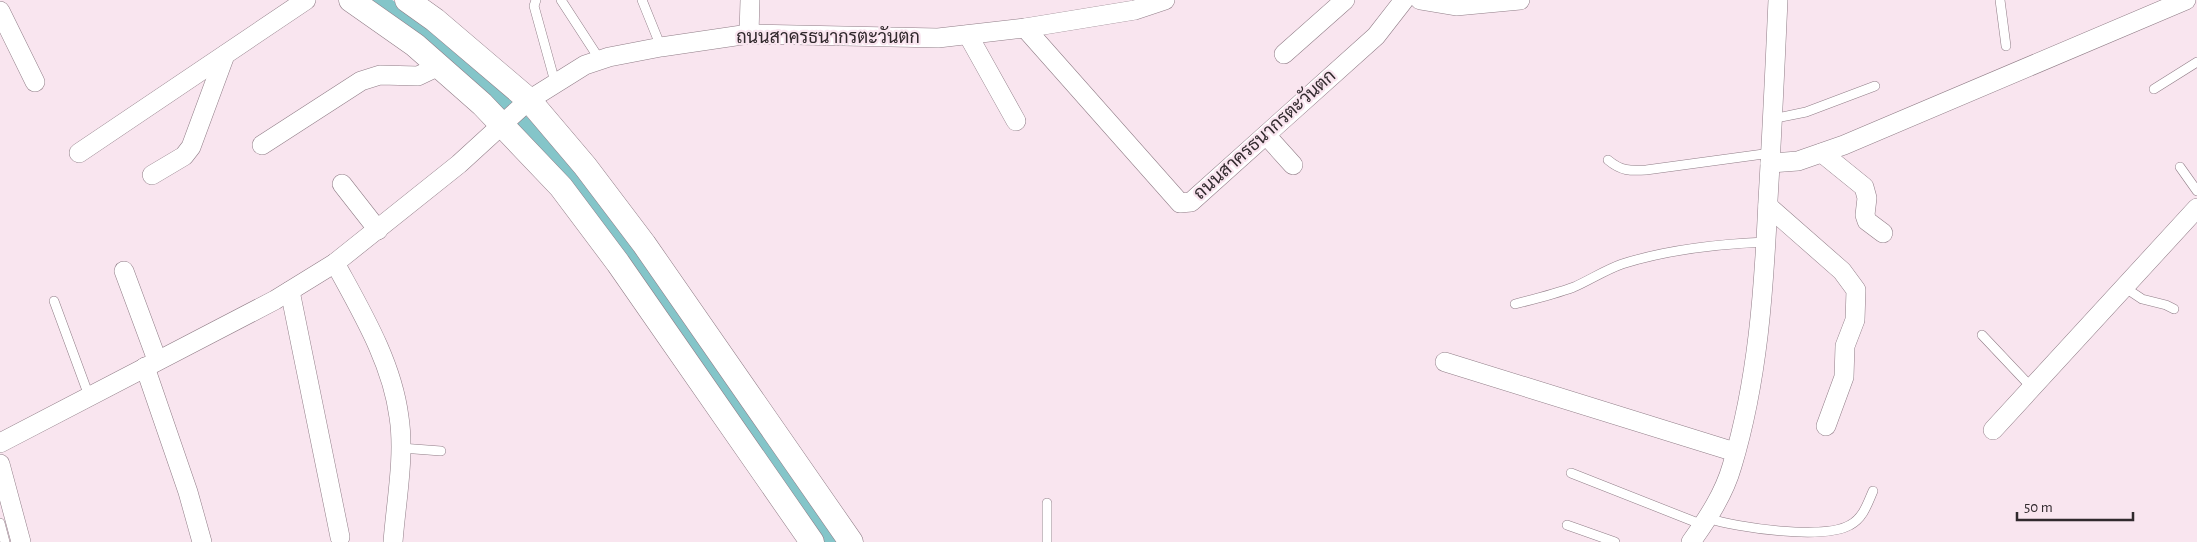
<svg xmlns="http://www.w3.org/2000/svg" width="2197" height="542" font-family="'Alegreya Sans',Sarabun,sans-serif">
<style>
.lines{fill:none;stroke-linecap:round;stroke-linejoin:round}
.canal{stroke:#84c5c9;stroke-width:16}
.service-casing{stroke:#907d87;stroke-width:10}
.minor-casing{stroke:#907d87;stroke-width:20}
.tertiary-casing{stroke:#907d87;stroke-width:25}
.service{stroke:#fff;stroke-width:9}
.minor{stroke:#fff;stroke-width:19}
.tertiary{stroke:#fff;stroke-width:24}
.labels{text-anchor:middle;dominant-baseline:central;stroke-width:4.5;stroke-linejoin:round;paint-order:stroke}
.street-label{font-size:18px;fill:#31292d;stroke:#f9e5ef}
</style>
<rect width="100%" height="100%" fill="#f9e5ef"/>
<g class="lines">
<!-- canal -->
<polyline class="canal" points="378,0 425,32 488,87 568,172 631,253 831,542"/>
<defs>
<g id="service">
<polyline points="536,0 534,6 555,82"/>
<polyline points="561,0 600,60"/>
<polyline points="642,0 661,47"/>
<polyline points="2000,0 2006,46"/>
<polyline points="2154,89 2197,62"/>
<polyline points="1772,119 1806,112 1875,86"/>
<path d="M 1608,160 C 1621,171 1630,171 1646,170 L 1771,153"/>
<polyline points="2180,167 2197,191"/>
<polyline points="2124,287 2142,299 2166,305 2174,309"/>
<polyline points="54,301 89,396"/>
<path d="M 1515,304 C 1535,299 1555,294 1574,287 C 1590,280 1605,270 1622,264 C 1669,249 1718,244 1766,242"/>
<polyline points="1982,335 2032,388"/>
<polyline points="401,448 441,451"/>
<polyline points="1571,473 1703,525"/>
<polyline points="1047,503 1047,542"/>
<path d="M 1708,518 C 1736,528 1824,540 1850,525 C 1863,518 1867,505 1873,491"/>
<polyline points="0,523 5,542"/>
<polyline points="1567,525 1615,542"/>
</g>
<g id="minor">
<polyline points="1420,0 1456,6 1520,0"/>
<polyline points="0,11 35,82"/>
<polyline points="1025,28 1180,203 1191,202 1376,36 1404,0"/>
<polyline points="749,34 750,0"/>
<polyline points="968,35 1016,121"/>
<polyline points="1284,54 1345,0"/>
<polyline points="1266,135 1293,165"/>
<polyline points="262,145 361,81 380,75 418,76 439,66"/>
<polyline points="79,153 306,0"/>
<polyline points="1822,153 1864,187 1867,198 1865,215 1867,221 1883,233"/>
<polyline points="1770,163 1798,161 1844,145 2186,0"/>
<polyline points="152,175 184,156 191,147 225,55"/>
<polyline points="342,184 378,230"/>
<polyline points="1768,206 1842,271 1856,290 1855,320 1845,346 1844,377 1826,426"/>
<path d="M 335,263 C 361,311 392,362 399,417 C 405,456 396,502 393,542"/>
<polyline points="124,271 157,360"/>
<polyline points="290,291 340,537"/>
<polyline points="1445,362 1735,452"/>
<polyline points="145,367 188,492 202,542"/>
<polyline points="1993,430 2197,208"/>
<polyline points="0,443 275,300 335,263 459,164 529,100 585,65 609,57 661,47 749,34 938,38 1025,28 1135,10 1165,0"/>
<polyline points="0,464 21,542"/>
<path d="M 1691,542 C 1708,518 1724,494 1732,466 C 1758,380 1764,289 1768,200 C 1772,133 1775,67 1778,0"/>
</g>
<g id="tertiary">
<polyline points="351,0 415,45 482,104 561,187 618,263 812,542"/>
<polyline points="407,0 435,20 529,100 585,166 644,244 851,542"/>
</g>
</defs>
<!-- service casing -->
<use href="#service" class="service-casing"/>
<!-- minor casing -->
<use href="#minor" class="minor-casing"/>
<!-- tertiary casing -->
<use href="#tertiary" class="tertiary-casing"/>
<!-- service -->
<use href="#service" class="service"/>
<!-- minor -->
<use href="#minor" class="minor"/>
<!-- tertiary -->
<use href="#tertiary" class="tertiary"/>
</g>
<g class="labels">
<!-- street labels -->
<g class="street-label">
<text x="828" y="38">ถนนสาครธนากรตะวันตก</text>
<text transform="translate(1265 135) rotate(-42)">ถนนสาครธนากรตะวันตก</text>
</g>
</g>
<!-- scale -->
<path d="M2017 512v8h116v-8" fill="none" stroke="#31292d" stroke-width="2.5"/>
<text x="2024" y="512" font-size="15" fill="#31292d" stroke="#f9e5ef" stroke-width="4" paint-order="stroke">50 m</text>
</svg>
